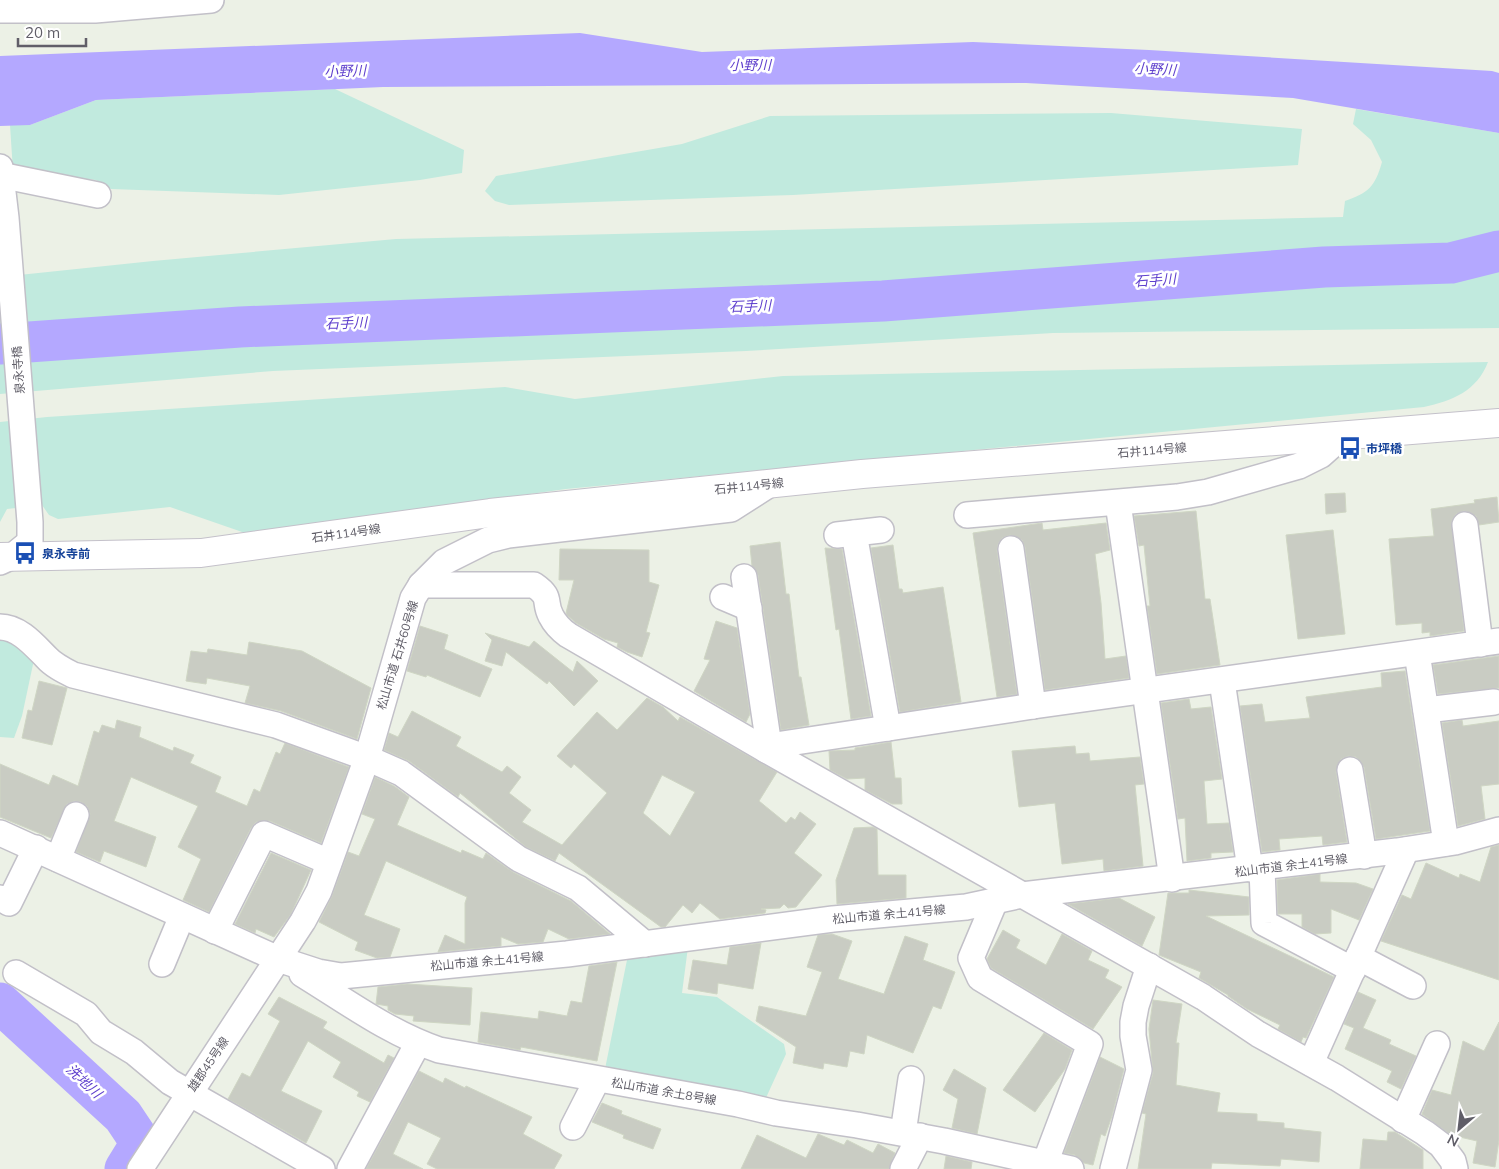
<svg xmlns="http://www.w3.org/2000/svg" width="1499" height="1169" font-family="Mulish,'Noto Sans JP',sans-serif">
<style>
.green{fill:#c1eade}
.water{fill:#b4a8ff}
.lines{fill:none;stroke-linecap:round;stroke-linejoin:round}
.river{stroke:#b4a8ff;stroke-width:41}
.building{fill:#c9ccc3;stroke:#cfd6c4;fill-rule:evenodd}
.street-casing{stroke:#c2c0c8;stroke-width:28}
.secondary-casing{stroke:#c4c1ca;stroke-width:30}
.street{stroke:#fff;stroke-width:25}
.secondary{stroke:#fff;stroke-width:28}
.labels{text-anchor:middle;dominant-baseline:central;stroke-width:5;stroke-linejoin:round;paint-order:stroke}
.street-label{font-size:12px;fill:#605e68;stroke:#fff}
.transit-label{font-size:12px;font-weight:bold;fill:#164399;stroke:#fff;text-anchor:start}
.water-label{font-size:14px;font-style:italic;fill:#5f40cd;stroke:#fff}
</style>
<rect width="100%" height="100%" fill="#ecf1e6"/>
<!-- green -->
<g class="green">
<polygon points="335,89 464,150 462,173 420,180 279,195 111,189 96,180 13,171 10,125 30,125 96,100"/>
<path d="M 1356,109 L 1499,133 L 1499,328 L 1053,333 L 746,351 L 273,371 L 0,394 L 0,277 L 153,261 L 396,239 L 1343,217 L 1345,201 C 1368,193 1375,187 1382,162 L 1371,140 L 1353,124 Z"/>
<polygon points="1111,113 1302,129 1298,165 793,195 509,205 495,201 485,191 496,176 682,144 770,116"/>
<path d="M 1488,362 C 1477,391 1452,401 1424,407 L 566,489 L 245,533 L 170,507 L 58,519 L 49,515 L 42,505 L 7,509 L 0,522 L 0,422 L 47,417 L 505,387 L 575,399 L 783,376 Z"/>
<polygon points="0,632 35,655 22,716 14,738 0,737"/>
<polygon points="688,947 682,993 717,997 784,1044 786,1054 765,1100 605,1069 628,955"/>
</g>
<!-- water -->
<polygon class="water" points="580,33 702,52 973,42 1149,50 1492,71 1499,73 1499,133 1293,98 1026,83 383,87 96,100 30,125 0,126 0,56"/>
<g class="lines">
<!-- river -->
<g class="river">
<polyline points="0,344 240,327 883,301 1324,267 1451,263 1499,251"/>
<polyline points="0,1003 123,1116 141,1143 125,1169"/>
</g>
</g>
<!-- building -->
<g class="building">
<polygon points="1345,493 1346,512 1326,514 1325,494"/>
<polygon points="1497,497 1499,522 1479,525 1476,516 1464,511 1456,514 1452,520 1464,631 1430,636 1430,632 1422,633 1422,623 1396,625 1389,539 1434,536 1431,509 1475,503 1474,500"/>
<polygon points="1196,511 1205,599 1210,599 1220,665 1157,674 1147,606 1150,606 1144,545 1139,546 1134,516"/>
<polygon points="1042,523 1043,530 1106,523 1110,550 1095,554 1101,603 1105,659 1126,656 1129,678 1045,690 1025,547 1022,540 1010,535 1002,538 998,544 997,551 1017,694 997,697 973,533"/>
<polygon points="1333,530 1345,634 1298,639 1286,535"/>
<polygon points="780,542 786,594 789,594 799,677 801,677 809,725 781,730 758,575 752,566 750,546"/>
<polygon points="893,545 899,589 902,589 903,593 943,587 961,702 900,712 871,548"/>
<polygon points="825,548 842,549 871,716 851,719 839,629 836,630"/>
<polygon points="560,549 649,550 649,582 659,585 646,632 650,633 642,657 627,652 617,647 618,643 604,639 576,623 567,615 566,613 574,580 559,580"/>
<polygon points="716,621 737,628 750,714 746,722 694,691 710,660 704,659"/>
<polygon points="420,626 448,635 444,649 492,669 480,697 427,675 426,677 407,671"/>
<polygon points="485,633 529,647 534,641 573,672 577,661 598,681 574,706 549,681 547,684 506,652 502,666 485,661 492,640"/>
<polygon points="249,642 302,651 371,688 357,739 281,711 245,703 250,686 207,678 206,684 186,681 191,651 207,653 208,649 247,655"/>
<polygon points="1499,656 1499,688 1438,694 1433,665"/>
<polygon points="1405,671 1430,831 1376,839 1364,767 1356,757 1348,756 1341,759 1336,772 1347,842 1323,845 1322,836 1279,839 1280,850 1262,852 1240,706 1262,704 1265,722 1310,718 1306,697 1382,687 1381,673"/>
<polygon points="39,681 67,688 52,745 22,738 28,710 32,711"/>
<path d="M 647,698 L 663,707 L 678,721 L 680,717 L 777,772 L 759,801 L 786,823 L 791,817 L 795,820 L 800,812 L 816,824 L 794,853 L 822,875 L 796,907 L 788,908 L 784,904 L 780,908 L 761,909 L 766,910 L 765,913 L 720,919 L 700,903 L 692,913 L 683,905 L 665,927 L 661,927 L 559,853 L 555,861 L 526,847 L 460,793 L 458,797 L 409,761 L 384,750 L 389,733 L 398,737 L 412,711 L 461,737 L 456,746 L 502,772 L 507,766 L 521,777 L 509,793 L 531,810 L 522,822 L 562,845 L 607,793 L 574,764 L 571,768 L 557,756 L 597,712 L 617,730 ZM 662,775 L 695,792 L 670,836 L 643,813 Z"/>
<polygon points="1189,699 1191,709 1211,707 1222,779 1204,781 1207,824 1229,823 1233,852 1211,853 1211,858 1187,861 1185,818 1178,819 1161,703"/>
<polygon points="117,720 141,727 139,737 173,751 174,747 194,755 190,763 221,777 215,792 247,806 254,789 260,792 276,752 280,754 285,743 349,767 321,843 270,821 256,822 251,828 209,912 183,900 201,859 178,847 198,806 131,777 114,821 156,837 146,867 104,851 100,862 76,852 90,814 87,806 81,802 74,801 67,804 51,838 0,817 0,764 49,785 53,775 78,786 94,731 99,733 102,725 115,729"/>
<polygon points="1462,720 1463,726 1499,721 1499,784 1481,786 1485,819 1458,826 1442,723"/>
<polygon points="891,742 895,778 901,778 902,804 892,804 865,790 865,778 847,779 830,770 829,751 855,750 855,748"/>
<polygon points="1075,746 1076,754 1089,753 1090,761 1140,757 1144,784 1135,785 1143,866 1104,871 1103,859 1062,864 1055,803 1019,807 1012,751"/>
<polygon points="375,777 394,786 409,797 397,825 461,853 462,850 483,859 486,853 513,872 571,901 610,934 569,939 548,929 543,942 518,944 501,937 501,946 438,952 445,935 465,944 465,903 467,897 386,861 364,915 400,929 390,957 377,958 355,950 358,942 319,922 332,896 348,852 359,856 375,819 362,814"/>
<polygon points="873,827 877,829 878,875 906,875 906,898 837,904 836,880 854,828"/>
<polygon points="1499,845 1499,980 1381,941 1402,895 1411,899 1426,863 1459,878 1460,874 1480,882 1491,847"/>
<polygon points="271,853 311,870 291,914 274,937 256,929 255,933 235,924"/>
<polygon points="1320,874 1320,882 1356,883 1373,889 1359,920 1331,909 1331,933 1315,934 1302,927 1302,914 1278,914 1277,880"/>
<polygon points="1189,890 1249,897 1249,915 1206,916 1334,977 1306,1038 1303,1037 1301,1042 1278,1029 1280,1025 1247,1009 1228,996 1228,995 1199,978 1201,972 1159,955 1168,893 1189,893"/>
<polygon points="1119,898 1155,917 1142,946 1068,904"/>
<polygon points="1003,930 1020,940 1016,948 1046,965 1062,934 1092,951 1088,960 1109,970 1105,978 1122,987 1093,1029 991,968 987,959"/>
<polygon points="832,934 852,941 838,979 884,994 905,936 928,944 923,960 955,972 941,1009 933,1006 913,1053 867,1035 864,1054 850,1051 847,1067 824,1063 823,1069 793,1063 796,1047 756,1021 759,1006 806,1016 822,972 807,967 818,935"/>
<polygon points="761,943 753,989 718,983 717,994 688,989 693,960 727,965 730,947"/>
<polygon points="617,962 597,1061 521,1047 520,1050 478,1042 481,1012 538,1019 539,1011 567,1016 571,1001 582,1003 589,966"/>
<polygon points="407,984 472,988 470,1025 413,1021 414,1016 395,1014 388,1010 388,1006 376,1004 378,987"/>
<polygon points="1358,992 1376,1000 1363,1028 1391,1040 1389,1044 1416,1056 1401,1089 1387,1082 1392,1071 1345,1049 1354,1028 1344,1024"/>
<polygon points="279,997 327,1022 323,1028 384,1063 388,1055 394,1058 370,1102 357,1096 359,1092 333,1077 341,1062 308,1041 281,1091 322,1111 306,1143 228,1099 242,1073 250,1077 280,1021 268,1014"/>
<polygon points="1153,1000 1182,1004 1176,1043 1179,1043 1176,1085 1220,1093 1217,1112 1257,1114 1257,1121 1284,1123 1284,1128 1321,1132 1319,1162 1281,1159 1280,1166 1212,1163 1211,1169 1138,1169 1146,1114 1142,1113 1153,1073 1149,1029"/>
<polygon points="1499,1022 1499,1140 1495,1167 1473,1163 1477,1141 1451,1135 1422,1114 1432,1090 1451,1095 1463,1041 1484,1051"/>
<polygon points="1044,1033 1072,1050 1065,1069 1035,1112 1003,1090"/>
<polygon points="1100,1057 1124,1069 1112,1116 1105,1136 1101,1134 1093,1165 1084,1163 1075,1155 1064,1153"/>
<polygon points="954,1069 986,1088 977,1134 952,1128 958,1099 943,1090"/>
<polygon points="419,1071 443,1083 445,1078 465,1088 466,1086 532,1117 523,1134 562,1155 554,1169 437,1169 427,1164 441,1138 408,1122 393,1154 423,1169 366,1169"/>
<polygon points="602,1103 622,1111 621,1114 661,1129 653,1149 623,1138 624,1135 592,1122"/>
<polygon points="1388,1132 1395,1132 1423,1150 1423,1169 1360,1169 1363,1139 1387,1141"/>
<polygon points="818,1134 844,1145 847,1140 873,1153 878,1144 895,1153 889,1169 741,1169 757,1135 806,1158"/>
<polygon points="946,1156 972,1162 971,1169 944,1169"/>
</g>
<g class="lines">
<defs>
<g id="street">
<polyline points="0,10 95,10 211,0"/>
<polyline points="0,167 6,218 30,522 30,542 13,556 0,562"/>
<polyline points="0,175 98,195"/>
<polyline points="1118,503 1172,879"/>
<polyline points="967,515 1177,497 1208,492 1299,466 1321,455 1330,447 1333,436"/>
<polyline points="1465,525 1480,644"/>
<polyline points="854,533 888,728"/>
<polyline points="837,535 881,530"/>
<polyline points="1011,549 1033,706"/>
<polyline points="744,577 769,746"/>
<path d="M 421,585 L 534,585 C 553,598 543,601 551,616 C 555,624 561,630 568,635 L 766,750 L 1203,997 L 1258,1034 L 1337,1078 L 1425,1133 L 1441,1145 L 1453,1161 L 1455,1169"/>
<polyline points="723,597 749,608"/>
<path d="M 0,627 C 19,627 34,645 46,657 C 53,665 63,670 73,675 L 276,725 L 367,758 L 401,773 L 519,859 L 578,888 L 645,944"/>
<polyline points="1417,653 1446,843"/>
<polyline points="1222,681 1250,869"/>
<polyline points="1426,710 1494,702"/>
<polyline points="766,750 769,746 1033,706 1499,641"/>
<polyline points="1350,770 1364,856"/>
<polyline points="0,833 278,959 318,972 341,976 567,954 833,919 966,907 1022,895 1397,851 1455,842 1499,830"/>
<polyline points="58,859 76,815"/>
<polyline points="1262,868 1264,923 1353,970"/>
<polyline points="0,898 9,903 36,848"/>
<polyline points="995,901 971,958 980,978 1090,1044 1045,1163"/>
<polyline points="215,931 264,834 329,862"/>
<polyline points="1358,957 1413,986"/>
<polyline points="162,964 182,916"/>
<polyline points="16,973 86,1014 101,1032 134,1052 170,1082 322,1169"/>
<path d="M 302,974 C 346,1001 389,1033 439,1050 L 738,1104 L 776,1113 L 857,1125 L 944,1141 L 1071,1169"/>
<polyline points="1311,1063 1406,850"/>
<polyline points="1403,1120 1437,1044"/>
<polyline points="573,1127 597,1080"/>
<polyline points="903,1133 911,1079"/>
<polyline points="140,1169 303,921 319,891 367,758 413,598 421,585 444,562 488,540 508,535 731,509 770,484"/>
<polyline points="350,1169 418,1043"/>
<polyline points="903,1169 920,1136"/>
<polyline points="1113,1169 1139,1070 1133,1036 1133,1022 1136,1006 1149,966"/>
</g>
<polyline id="secondary" points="0,557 201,553 490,513 862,474 1499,423"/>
</defs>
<!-- street casing -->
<use href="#street" class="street-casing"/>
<!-- secondary casing -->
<use href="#secondary" class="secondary-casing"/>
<!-- street -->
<use href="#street" class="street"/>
<!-- secondary -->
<use href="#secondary" class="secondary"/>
</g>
<!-- icons -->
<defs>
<symbol id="bus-bare" viewBox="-9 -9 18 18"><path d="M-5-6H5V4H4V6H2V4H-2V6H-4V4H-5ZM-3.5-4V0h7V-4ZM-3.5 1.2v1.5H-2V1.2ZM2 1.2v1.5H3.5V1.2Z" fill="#1a4fb4" stroke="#fff" stroke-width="2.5" paint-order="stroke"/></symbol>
</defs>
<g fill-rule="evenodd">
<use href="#bus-bare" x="1334" y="432" width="32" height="32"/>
<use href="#bus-bare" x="9" y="537" width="32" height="32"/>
</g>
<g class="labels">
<!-- street labels -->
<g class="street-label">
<text transform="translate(18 370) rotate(-94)">泉永寺橋</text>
<text transform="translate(1152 450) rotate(-5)">石井114号線</text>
<text transform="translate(749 486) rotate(-6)">石井114号線</text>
<text transform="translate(346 533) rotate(-8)">石井114号線</text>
<text transform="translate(397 655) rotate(-73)">松山市道 石井60号線</text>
<text transform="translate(1291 865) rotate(-7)">松山市道 余土41号線</text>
<text transform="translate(889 914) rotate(-5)">松山市道 余土41号線</text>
<text transform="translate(487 961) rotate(-5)">松山市道 余土41号線</text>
<text transform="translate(208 1064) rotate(-56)">雄郡45号線</text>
<text transform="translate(664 1091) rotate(10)">松山市道 余土8号線</text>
</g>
<!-- transit labels -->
<g class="transit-label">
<text x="1366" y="448">市坪橋</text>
<text x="42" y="553">泉永寺前</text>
</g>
<!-- water labels -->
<g class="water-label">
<text x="750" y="65">小野川</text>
<text transform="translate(1155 69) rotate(3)">小野川</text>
<text transform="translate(345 71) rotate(-2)">小野川</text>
<text transform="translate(1155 280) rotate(-4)">石手川</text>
<text transform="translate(750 306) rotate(-2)">石手川</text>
<text transform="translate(346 323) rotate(-2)">石手川</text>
<text transform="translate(84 1081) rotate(43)">洗地川</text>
</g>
</g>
<!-- north arrow -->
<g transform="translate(1459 1129) rotate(208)" stroke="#ffffff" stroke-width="4" paint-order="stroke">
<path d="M0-4L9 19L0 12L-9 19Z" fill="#605e68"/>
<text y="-8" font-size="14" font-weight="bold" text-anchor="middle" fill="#605e68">N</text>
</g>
<!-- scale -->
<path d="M18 38v8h68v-8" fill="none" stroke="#605e68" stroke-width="2.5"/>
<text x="25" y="38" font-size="15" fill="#605e68" stroke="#ffffff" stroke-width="4" paint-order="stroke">20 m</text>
</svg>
